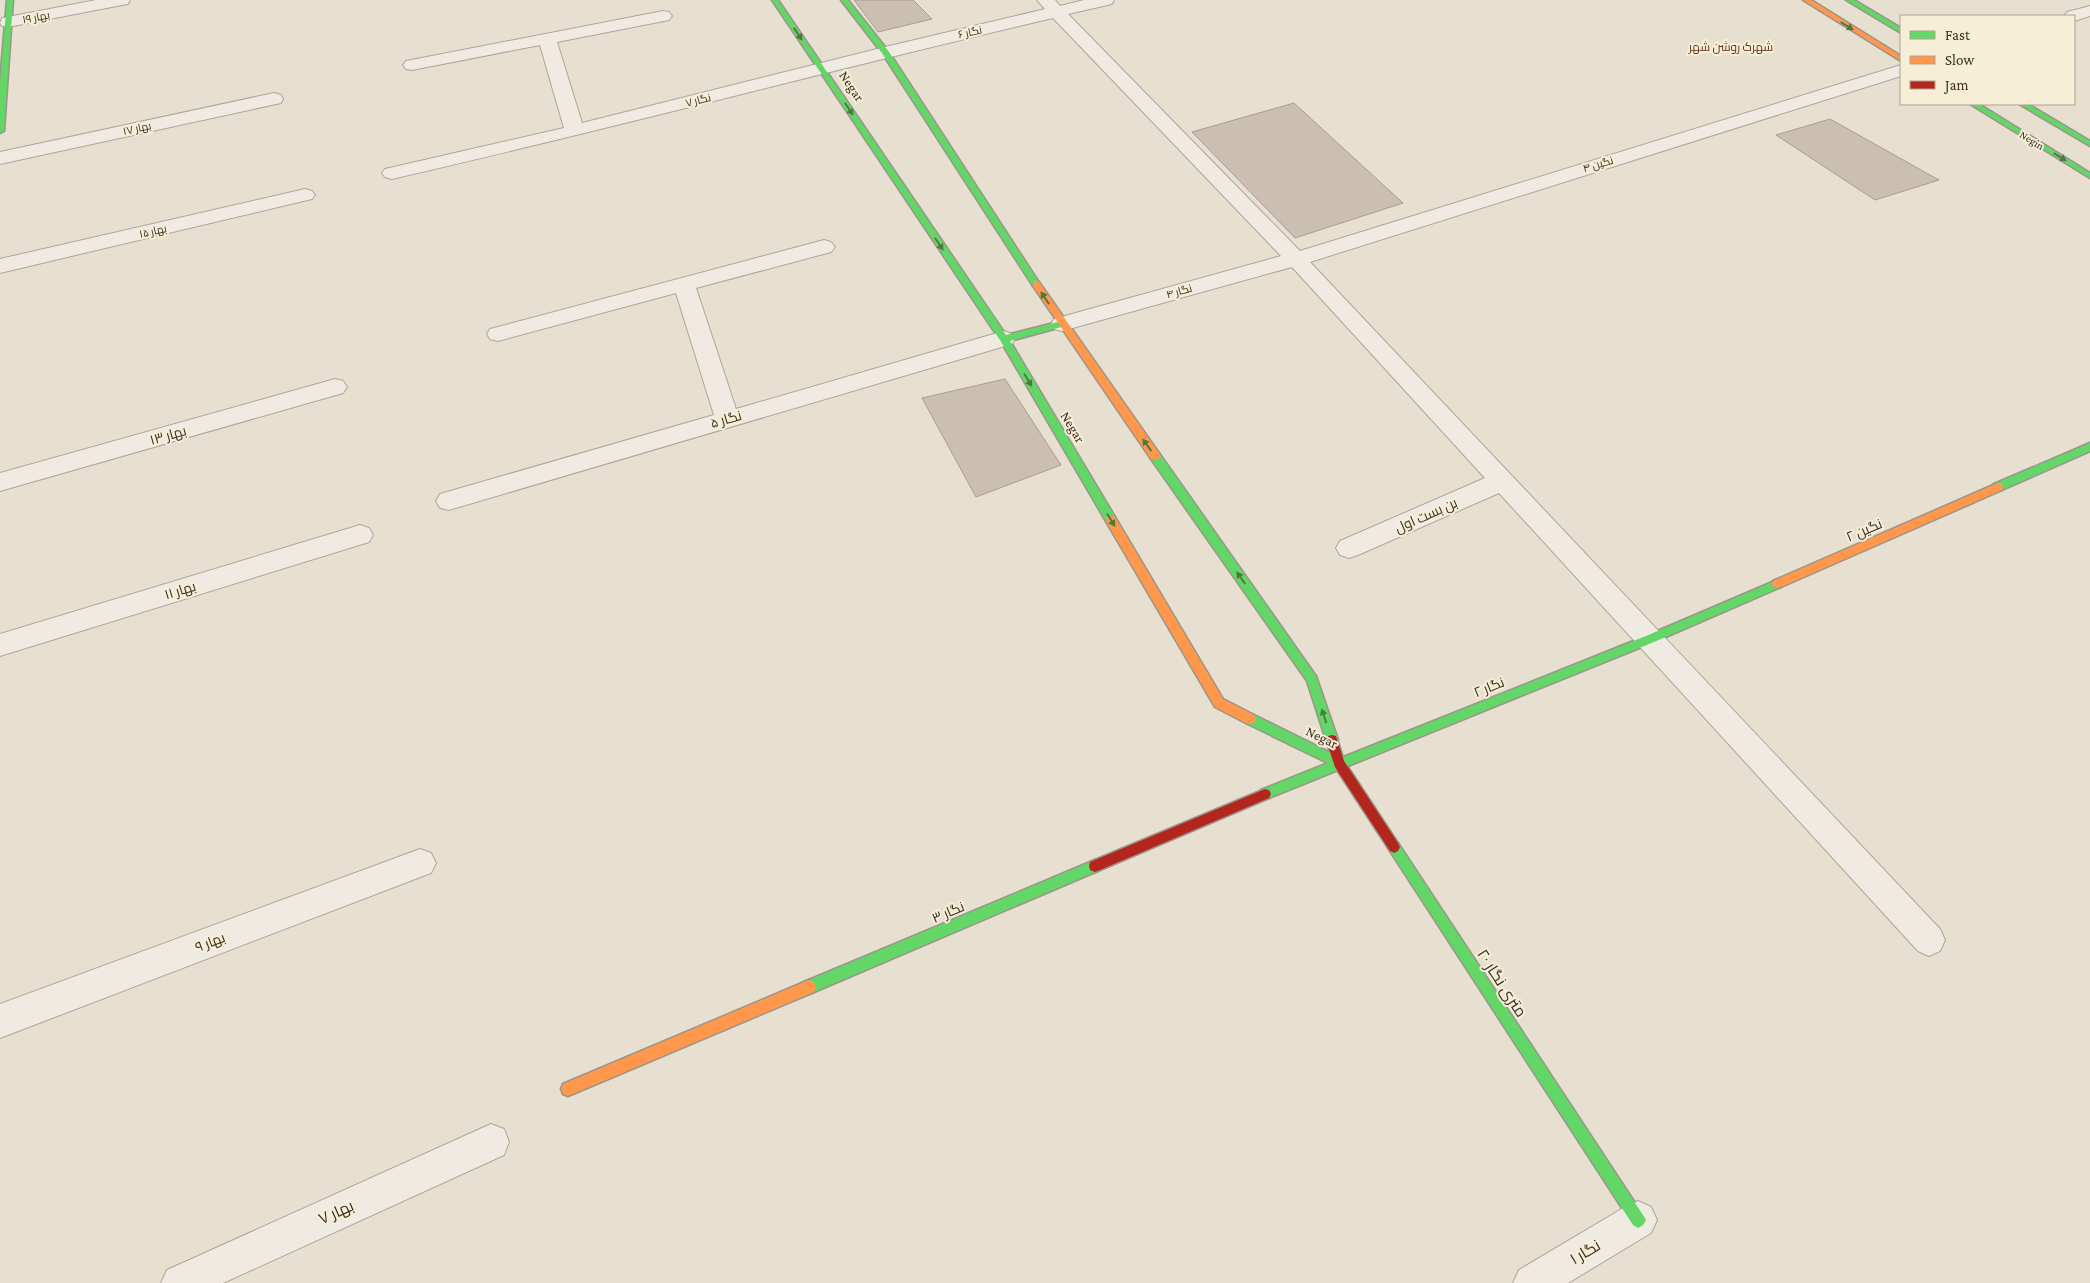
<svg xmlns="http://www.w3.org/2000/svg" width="2090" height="1283" font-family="'Crimson Pro',Cairo,serif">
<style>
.building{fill:#cbbfb2;stroke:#a89c90}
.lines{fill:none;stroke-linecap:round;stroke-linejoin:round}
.street-casing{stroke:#ada599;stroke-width:2}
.fast-casing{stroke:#9c958a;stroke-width:3}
.slow-casing{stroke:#9c958a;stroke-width:3}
.jam-casing{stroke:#9c958a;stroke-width:3}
.street{fill:#efebe3;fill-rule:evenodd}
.fast{fill:#63d668;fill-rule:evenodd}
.slow{fill:#ff974d;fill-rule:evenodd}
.jam{fill:#b3261e;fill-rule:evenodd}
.oneway{fill:#4e7a40}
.labels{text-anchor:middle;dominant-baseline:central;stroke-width:4;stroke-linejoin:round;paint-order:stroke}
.far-street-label{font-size:11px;fill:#3d2e20;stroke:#f7eed8}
.far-neighbourhood-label{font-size:12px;fill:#6b2e1e;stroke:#f7eed8}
.street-label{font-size:14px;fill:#3d2e20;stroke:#f7eed8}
.near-street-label{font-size:16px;fill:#3d2e20;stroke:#f7eed8}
</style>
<rect width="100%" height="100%" fill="#e7e0d1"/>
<!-- building -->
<g class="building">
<polygon points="854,0 913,0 932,19 878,32"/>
<polygon points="1294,103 1403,203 1295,238 1192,132"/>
<polygon points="1830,119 1939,180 1875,200 1776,135"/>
<polygon points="1005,379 1061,465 976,497 922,398"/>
</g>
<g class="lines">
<defs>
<g id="street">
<polygon points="96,0 130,0 128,4 122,5 8,27 2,26 0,23 2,18 8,17"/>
<path d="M 1037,0 L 1055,0 L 1060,6 L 1084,0 L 1114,0 L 1112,4 L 1068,14 L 1300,251 L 1901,65 L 1901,76 L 1310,262 L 1940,929 L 1945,940 L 1940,951 L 1929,956 L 1918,951 L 1499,493 L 1358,555 L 1349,558 L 1340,555 L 1336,548 L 1340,541 L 1485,478 L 1292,267 L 1062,331 L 1054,329 L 1051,324 L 1054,319 L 1281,256 L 1053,18 C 832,70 613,128 392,179 L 385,177 L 382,173 L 385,169 L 564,128 L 540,45 L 412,70 L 406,69 L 403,65 L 406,61 L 663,11 L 669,12 L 672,16 L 669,20 L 557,42 L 582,123 L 885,47 L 1045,9 Z"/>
<polygon points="2090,6 2090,16 2074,21 2074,16 2064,16 2067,12"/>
<polygon points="274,93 281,95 283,99 281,103 0,164 0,152"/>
<polygon points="305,189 312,191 315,195 312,199 0,273 0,259"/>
<polygon points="824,240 831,242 835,247 831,252 696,288 736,409 1004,331 1012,334 1015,339 1012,344 449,510 440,508 436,501 440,494 714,415 676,293 498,341 490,339 487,334 490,329"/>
<polygon points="335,379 343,381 347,387 343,393 0,491 0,473"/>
<polygon points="360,525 369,528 373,535 369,542 0,656 0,634"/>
<polygon points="420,849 431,853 436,863 431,873 0,1038 0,1004"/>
<polygon points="491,1124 504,1129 509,1142 504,1155 223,1283 161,1283 167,1270"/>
<polygon points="1638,1201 1651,1207 1657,1220 1651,1233 1568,1283 1513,1283 1519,1270 1625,1207"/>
</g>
<g id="fast">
<polygon points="7,0 13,0 4,131 0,133 0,82"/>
<polygon points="772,0 778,0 1006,335 1062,321 1065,322 1065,326 1010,341 1115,517 1116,520 1115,523 1107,523 1000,340"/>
<polygon points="841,0 848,0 889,52 1040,284 1039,286 1033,286 882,53"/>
<polygon points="1846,0 1854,0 1901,28 1901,33"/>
<polygon points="1970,104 1979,104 2090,173 2090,178"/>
<polygon points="2019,104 2028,104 2090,141 2090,146"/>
<polygon points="2090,443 2090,451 2002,490 1998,491 1993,487 1994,484"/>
<polygon points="1155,452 1159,453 1316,676 1338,740 1336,744 1332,745 1328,744 1326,740 1307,681 1151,459 1150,456"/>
<polygon points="1777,580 1781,581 1782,584 1781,587 1654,642 1269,798 1265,799 1261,798 1259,794 1261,790 1328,763 1246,723 1244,719 1246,715 1250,714 1254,715 1341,758 1646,636"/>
<polygon points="1394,841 1398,843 1643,1215 1646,1220 1643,1225 1638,1228 1633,1225 1390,851 1388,847 1390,843"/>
<polygon points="1095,860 1100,862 1101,866 1100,870 814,992 809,994 804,992 802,987 804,982"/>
</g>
<g id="slow">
<polygon points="1803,0 1811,0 1901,56 1901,61"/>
<polygon points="1036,281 1039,282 1159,453 1160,456 1159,459 1151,459 1033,286 1033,282"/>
<polygon points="1998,483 2002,484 2003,487 2002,490 1781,587 1773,587 1772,584 1773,581"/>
<polygon points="1111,516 1115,517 1223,699 1254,715 1256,719 1254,723 1250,724 1246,723 1215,707 1107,523 1106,520 1107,517"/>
<polygon points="809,980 814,982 816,987 814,992 568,1096 563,1094 561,1089 563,1084"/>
</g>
<g id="jam">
<polygon points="1332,735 1336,736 1344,761 1398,843 1400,847 1398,851 1394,853 1390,851 1335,767 1326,740 1328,736"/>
<polygon points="1265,789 1269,790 1271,794 1269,798 1100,870 1095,872 1090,870 1089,866 1090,862"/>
</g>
</defs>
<!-- street casing -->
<use href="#street" class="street-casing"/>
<!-- fast casing -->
<use href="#fast" class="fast-casing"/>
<!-- slow casing -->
<use href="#slow" class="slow-casing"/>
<!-- jam casing -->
<use href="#jam" class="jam-casing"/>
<!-- street -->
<use href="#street" class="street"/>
<!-- fast -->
<use href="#fast" class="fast"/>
<!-- slow -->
<use href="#slow" class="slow"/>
<!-- jam -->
<use href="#jam" class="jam"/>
</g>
<!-- one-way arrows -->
<defs><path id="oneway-solid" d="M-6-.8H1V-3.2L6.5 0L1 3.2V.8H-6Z" transform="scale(1.25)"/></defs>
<g class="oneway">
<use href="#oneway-solid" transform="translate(1847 26) rotate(32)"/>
<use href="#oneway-solid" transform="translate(798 34) rotate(56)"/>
<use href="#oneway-solid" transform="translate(849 109) rotate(56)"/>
<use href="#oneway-solid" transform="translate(2060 157) rotate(32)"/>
<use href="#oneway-solid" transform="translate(939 244) rotate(56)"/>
<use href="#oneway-solid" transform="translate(1045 298) rotate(-123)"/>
<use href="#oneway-solid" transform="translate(1028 380) rotate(59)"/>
<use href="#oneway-solid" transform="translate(1147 445) rotate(-125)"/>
<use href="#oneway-solid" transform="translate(1111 520) rotate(59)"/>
<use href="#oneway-solid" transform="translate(1241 578) rotate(-125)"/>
<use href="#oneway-solid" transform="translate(1324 716) rotate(-108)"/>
</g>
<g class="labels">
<!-- far-street labels -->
<g class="far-street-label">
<text transform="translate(36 17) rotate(-11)">بهار ۱۹</text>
<text transform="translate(970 32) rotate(-13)">نگار ۶</text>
<text transform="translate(698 100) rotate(-14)">نگار ۷</text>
<text transform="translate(137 128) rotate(-12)">بهار ۱۷</text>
<text transform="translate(2032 140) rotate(32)">Negin</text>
<text transform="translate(1598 164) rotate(-17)">نگین ۴</text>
<text transform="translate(153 231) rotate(-13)">بهار ۱۵</text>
<text transform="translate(1179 291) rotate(-16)">نگار ۴</text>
</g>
<!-- far-neighbourhood labels -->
<g class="far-neighbourhood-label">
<text x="1731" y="47">شهرک روشن شهر</text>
</g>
<!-- street labels -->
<g class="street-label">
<text transform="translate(852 86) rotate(56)">Negar</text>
<text transform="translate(726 419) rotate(-16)">نگار ۵</text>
<text transform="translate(1073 427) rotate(59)">Negar</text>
<text transform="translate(168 435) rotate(-16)">بهار ۱۳</text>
<text transform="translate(1426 515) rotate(-24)">بن بست اول</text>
<text transform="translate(1864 530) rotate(-23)">نگین ۲</text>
<text transform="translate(180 590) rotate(-17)">بهار ۱۱</text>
<text transform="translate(1489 687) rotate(-22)">نگار ۲</text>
<text transform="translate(1322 737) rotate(26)">Negar</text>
<text transform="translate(948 912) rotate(-23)">نگار ۳</text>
<text transform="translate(210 942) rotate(-21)">بهار ۹</text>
</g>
<!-- near-street labels -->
<g class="near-street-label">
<text transform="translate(1502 983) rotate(57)">۲۰ متری نگار</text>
<text transform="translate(336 1212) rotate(-24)">بهار ۷</text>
<text transform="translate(1585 1252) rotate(-31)">نگار ۱</text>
</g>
</g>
<!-- legend -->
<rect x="1900" y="15" width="175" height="90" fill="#f7eed8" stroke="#ada18e"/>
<rect x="1910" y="31" width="25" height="8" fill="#63d668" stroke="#ada18e"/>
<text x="1945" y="40" font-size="15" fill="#3d2e20">Fast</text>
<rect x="1910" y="56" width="25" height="8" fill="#ff974d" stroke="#ada18e"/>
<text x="1945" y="65" font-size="15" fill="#3d2e20">Slow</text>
<rect x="1910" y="81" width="25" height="8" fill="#b3261e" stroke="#ada18e"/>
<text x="1945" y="90" font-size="15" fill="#3d2e20">Jam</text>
</svg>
